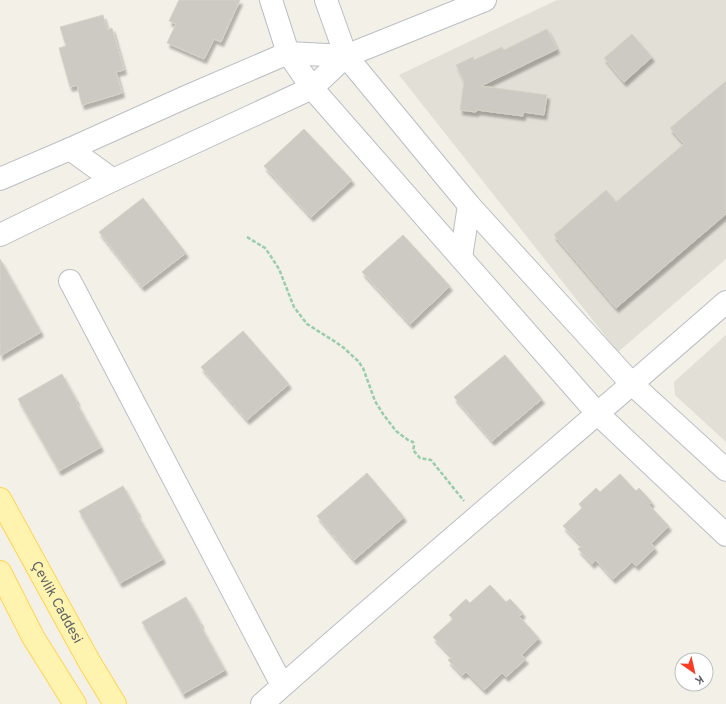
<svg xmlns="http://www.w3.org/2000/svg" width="726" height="704" font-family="Overpass,sans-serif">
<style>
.education{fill:#e2dfd6}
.building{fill:#cdcac4;stroke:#d7d2c4;filter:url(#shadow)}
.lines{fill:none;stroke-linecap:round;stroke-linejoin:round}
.minor-casing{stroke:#bbbec3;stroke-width:24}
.major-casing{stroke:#ffd453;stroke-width:24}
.path{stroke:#99cdaa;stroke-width:2.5;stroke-dasharray:4 2;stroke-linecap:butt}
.minor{stroke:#fff;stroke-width:22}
.major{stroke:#fff4af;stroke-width:22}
.labels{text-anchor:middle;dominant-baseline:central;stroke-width:3;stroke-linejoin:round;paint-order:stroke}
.street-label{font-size:14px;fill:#5e6269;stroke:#fff}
</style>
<defs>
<filter id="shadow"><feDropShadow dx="2.5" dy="4.5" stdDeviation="1" flood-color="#0004"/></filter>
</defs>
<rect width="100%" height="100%" fill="#f2f0e7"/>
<!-- education -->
<g class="education">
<polygon points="557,0 726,0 726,259 618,352 399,75"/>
<polygon points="726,335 726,442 675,395 674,382"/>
</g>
<!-- building -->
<g class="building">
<polygon points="179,0 240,0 221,42 214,39 204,59 167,43 176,24 169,21"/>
<polygon points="103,15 107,30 112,28 124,70 116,72 122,93 82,105 77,85 70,87 59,48 66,46 60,27"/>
<polygon points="547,29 557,49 481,86 547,95 544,115 523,112 523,116 477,110 476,112 460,110 464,81 456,65 473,57 474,60 502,47 504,50"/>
<polygon points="632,34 652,57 624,82 604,58"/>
<polygon points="726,81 726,214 616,308 554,235 606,190 616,202 684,144 670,128"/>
<polygon points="304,129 352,180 311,217 264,166"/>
<polygon points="143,198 186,253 142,287 99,232"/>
<polygon points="403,235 450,286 410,324 362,272"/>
<polygon points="0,259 41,332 0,356"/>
<polygon points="243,331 289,384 247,420 201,367"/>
<polygon points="505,355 542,399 492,441 454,397"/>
<polygon points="62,374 77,401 76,402 101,447 59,471 18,399"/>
<polygon points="367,473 404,517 354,560 317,516"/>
<polygon points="620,474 636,491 639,488 652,502 649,505 669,526 651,543 655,548 636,566 632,562 613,579 596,560 592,564 578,549 582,546 563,526 582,508 579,504 596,488 600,492"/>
<polygon points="123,486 138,513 137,514 163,559 120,583 79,511"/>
<polygon points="490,585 506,602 510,599 523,613 519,616 539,638 521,655 526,659 506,677 502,673 484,690 466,672 462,675 448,660 452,657 433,637 453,619 449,615 466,599 470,603"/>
<polygon points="186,597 201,624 200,625 225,670 183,694 142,622"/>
</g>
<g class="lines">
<defs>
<g id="minor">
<polyline points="271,0 288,53 312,88 597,413 726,535"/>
<polyline points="326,0 346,56 469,205 632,384 726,470"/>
<polyline points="70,149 113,180"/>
<polyline points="0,179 70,149 188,96 288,53 346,56"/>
<polyline points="0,235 113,180 312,88 346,56 485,0"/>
<polyline points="461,258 469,205"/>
<polyline points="70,281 282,685"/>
<path d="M 262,704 C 415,568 572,437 726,302"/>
</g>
<g id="major">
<path id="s1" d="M 0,499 L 90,663 L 115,704"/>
<polyline points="0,572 33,637 75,704"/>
</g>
</defs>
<!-- minor casing -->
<use href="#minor" class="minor-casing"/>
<!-- major casing -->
<use href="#major" class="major-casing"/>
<!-- path -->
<polyline class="path" points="247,237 265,248 270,255 279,269 294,307 307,324 334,341 344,348 358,361 363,368 375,401 383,414 396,431 408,440 413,442 414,446 413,450 420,458 431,460 464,501"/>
<!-- minor -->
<use href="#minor" class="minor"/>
<!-- major -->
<use href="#major" class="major"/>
</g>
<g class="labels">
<!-- street labels -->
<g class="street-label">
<text stroke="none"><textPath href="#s1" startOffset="118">Çevlik Caddesi</textPath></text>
</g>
</g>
<!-- north arrow -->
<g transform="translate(694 672) rotate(146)"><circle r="19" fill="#ffffff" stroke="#bfc0c3"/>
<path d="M0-3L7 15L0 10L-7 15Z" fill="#fa3c25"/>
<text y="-6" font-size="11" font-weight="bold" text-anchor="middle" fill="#5e6269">K</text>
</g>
</svg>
